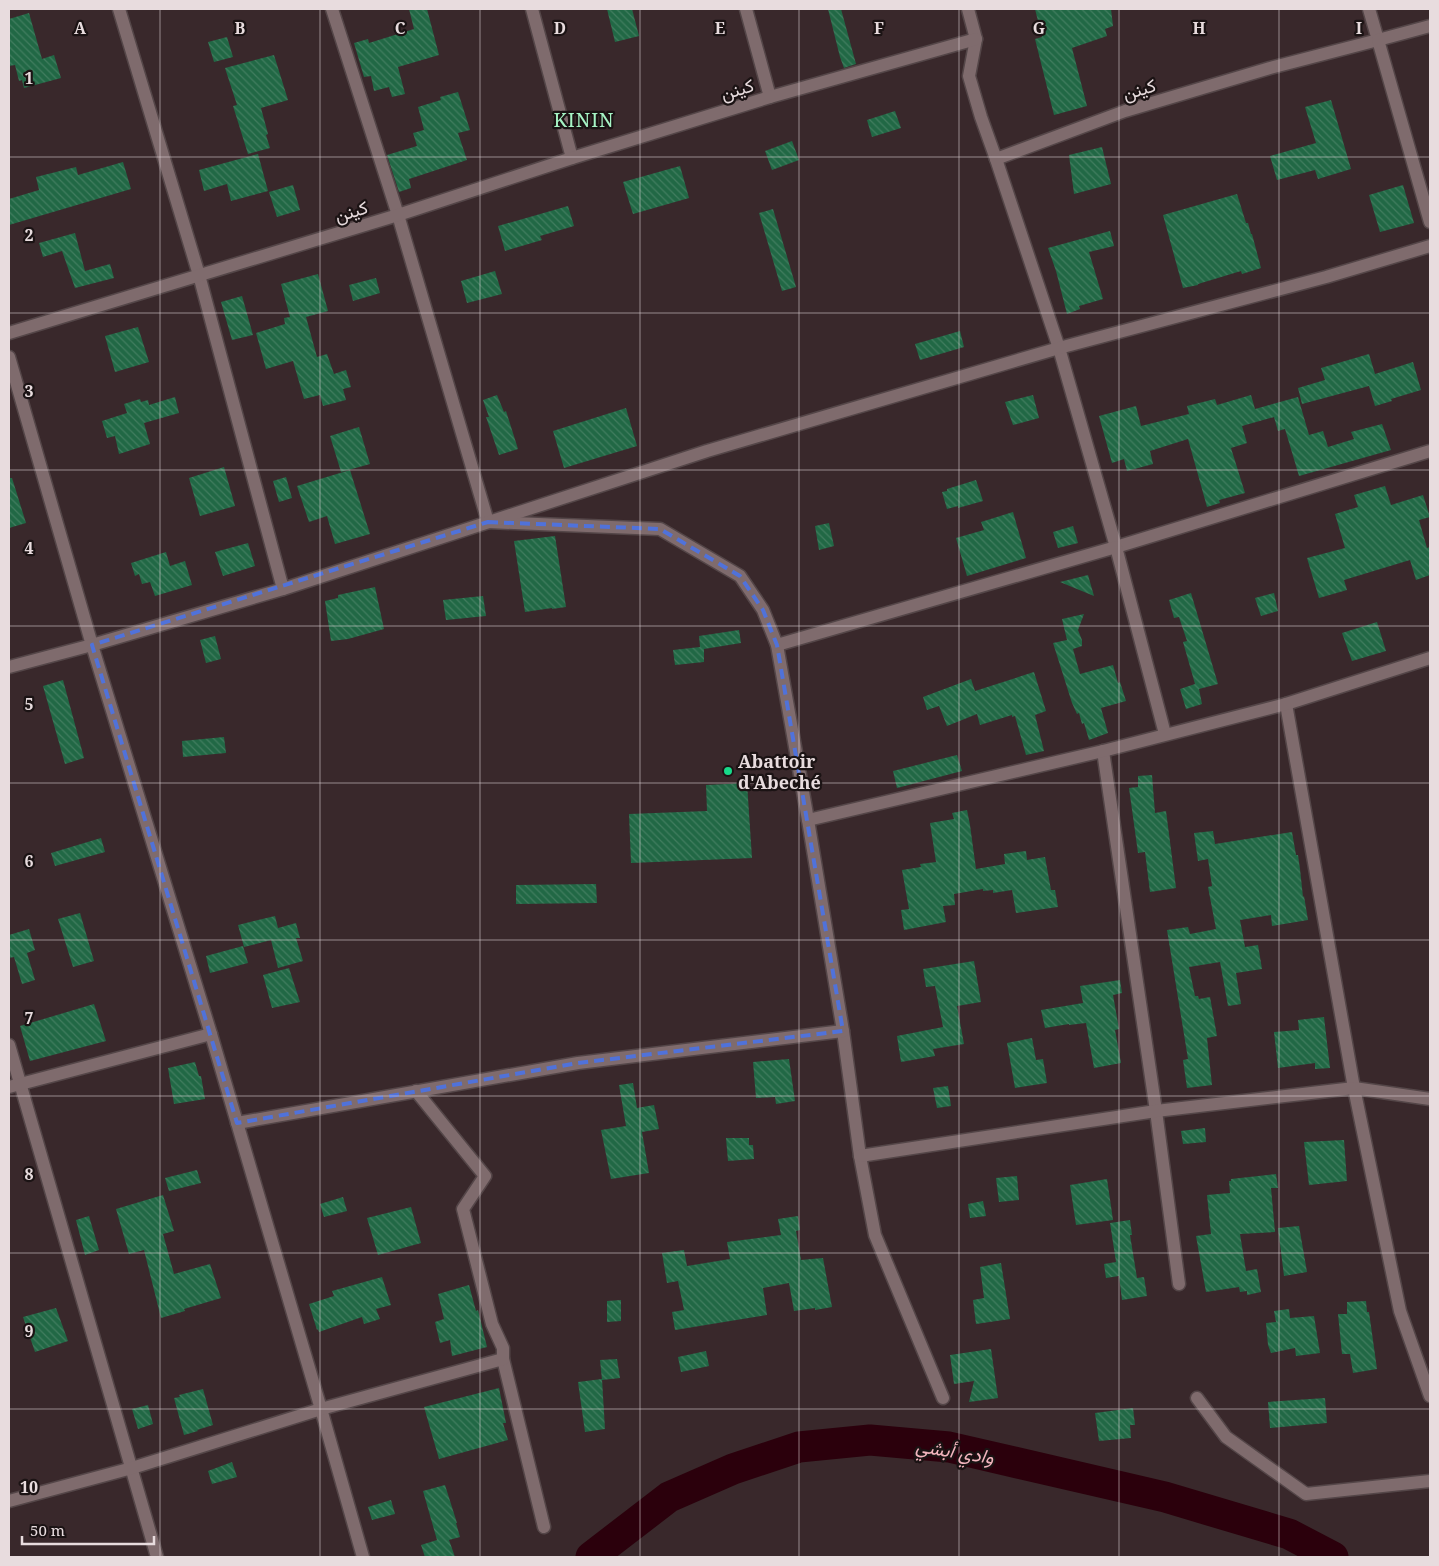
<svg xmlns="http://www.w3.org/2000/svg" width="1439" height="1566" font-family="'Noto Serif',Vazirmatn,serif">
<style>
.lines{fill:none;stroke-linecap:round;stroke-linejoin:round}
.river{stroke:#2b000c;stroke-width:31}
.building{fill:url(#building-back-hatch)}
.minor-casing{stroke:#544648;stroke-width:15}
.minor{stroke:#7f6b6d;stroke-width:12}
.marked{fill:none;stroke:#5072da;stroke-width:4;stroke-dasharray:10 6;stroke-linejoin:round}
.grid{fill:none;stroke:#e8dcde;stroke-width:1;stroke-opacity:0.55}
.poi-dot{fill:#17d989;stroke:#1b1314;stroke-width:2}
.labels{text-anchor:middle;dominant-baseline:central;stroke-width:4.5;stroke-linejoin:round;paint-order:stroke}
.street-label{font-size:18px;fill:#e8dcde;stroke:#1b1314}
.poi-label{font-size:18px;font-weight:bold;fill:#e8dcde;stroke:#1b1314;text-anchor:start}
.neighbourhood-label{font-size:19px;letter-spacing:1px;fill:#a6f4c5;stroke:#1b1314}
.water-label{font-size:19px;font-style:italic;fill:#f3b5be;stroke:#1b1314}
.grid-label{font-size:16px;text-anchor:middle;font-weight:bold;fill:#e8dcde;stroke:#1b1314;stroke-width:4.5;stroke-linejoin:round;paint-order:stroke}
</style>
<defs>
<pattern id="building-back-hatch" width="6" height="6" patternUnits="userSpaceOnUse" patternTransform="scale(1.25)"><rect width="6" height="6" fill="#216845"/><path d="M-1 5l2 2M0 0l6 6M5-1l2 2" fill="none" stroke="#417d5f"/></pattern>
</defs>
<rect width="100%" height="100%" fill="#39282b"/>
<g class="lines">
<!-- river -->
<polyline class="river" points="591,1557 669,1497 733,1469 799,1447 870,1440 949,1447 1165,1497 1289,1534 1333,1557"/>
</g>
<!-- building -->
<g class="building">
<polygon points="409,9 427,9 439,55 398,67 405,94 392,97 389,87 374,91 371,76 364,77 354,43 368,39 369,43 414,29"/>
<polygon points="607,9 632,9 639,36 615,42"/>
<polygon points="828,9 841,9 856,64 844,68 840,57"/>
<polygon points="1035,9 1111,9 1113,26 1105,29 1107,36 1072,48 1087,106 1054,115 1035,39 1042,37"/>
<polygon points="29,13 42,59 54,55 61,78 24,88 22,80 19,81 15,65 9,66 9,19"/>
<polygon points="227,37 233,57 214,62 208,42"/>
<polygon points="274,55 288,100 261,108 268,134 266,135 270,148 248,154 233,106 237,105 225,68"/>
<polygon points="458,92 470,130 458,133 467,160 409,179 411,188 399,192 387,155 417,146 413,133 424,130 418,107 441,100 440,97"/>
<polygon points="1331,100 1351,169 1318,179 1315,170 1277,180 1270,156 1316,143 1305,107"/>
<polygon points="895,111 901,128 872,137 867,120"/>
<polygon points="792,141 799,160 772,170 765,151"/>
<polygon points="1102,147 1111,184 1074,194 1069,155"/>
<polygon points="258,154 268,191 231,201 227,184 204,191 199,170"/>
<polygon points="123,162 131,189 9,225 9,199 39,190 36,177 76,167 78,175"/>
<polygon points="680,166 689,198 633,214 623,182"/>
<polygon points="293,185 300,210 277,217 269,192"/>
<polygon points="1403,185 1414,223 1380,232 1369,195"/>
<polygon points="1237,194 1246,223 1248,223 1251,234 1252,234 1261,268 1242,274 1241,271 1198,284 1198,285 1183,288 1163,215"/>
<polygon points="568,206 574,226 540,236 542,240 505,251 498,226"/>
<polygon points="773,209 796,287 782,291 759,213"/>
<polygon points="1110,231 1114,246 1089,252 1103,299 1079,306 1080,309 1067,314 1056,271 1048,248"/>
<polygon points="75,233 85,271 110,264 114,278 75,288 62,251 43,257 39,243"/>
<polygon points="495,271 502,294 467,303 461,281"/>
<polygon points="318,274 328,311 306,317 317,357 327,354 334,374 346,370 351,387 343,389 346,400 323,406 320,395 304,399 293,361 266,369 256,333 285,324 284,318 290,317 281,284"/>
<polygon points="376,278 380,293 353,301 349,285"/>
<polygon points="242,296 253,335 232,340 221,302"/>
<polygon points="138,327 149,362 115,372 105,336"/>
<polygon points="960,331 964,347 920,360 915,344"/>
<polygon points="1369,354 1375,374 1413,362 1421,390 1391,399 1392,401 1375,406 1369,386 1302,404 1298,388 1325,380 1321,368"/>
<polygon points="497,395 504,412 506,411 518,449 499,455 486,417 489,417 483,400"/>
<polygon points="1033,395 1039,418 1013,425 1005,402"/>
<polygon points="1251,395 1255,409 1298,397 1309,435 1323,431 1328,447 1354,439 1351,432 1382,424 1391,450 1299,476 1285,429 1278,431 1274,417 1242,426 1247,443 1231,448 1245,493 1219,500 1220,503 1207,507 1188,439 1150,451 1153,464 1127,471 1124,459 1112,463 1099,416 1136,406 1141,426 1189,414 1187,406 1215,399 1217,405"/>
<polygon points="175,397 179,413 144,423 150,444 119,454 115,436 107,438 102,421 127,413 124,404 140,399 141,402 148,400 149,405"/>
<polygon points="626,408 637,446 564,468 553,431"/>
<polygon points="359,427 370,464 341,472 330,436"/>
<polygon points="224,467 235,506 200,516 189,478"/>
<polygon points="350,470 370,534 335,544 327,516 309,522 297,486"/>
<polygon points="286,477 292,498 279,502 273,481"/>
<polygon points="9,478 12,478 26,523 9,528"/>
<polygon points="976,480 983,501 958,508 958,506 947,509 942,492 947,491 947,489"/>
<polygon points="1385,486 1391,505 1423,495 1430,517 1419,520 1427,548 1430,547 1430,575 1416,580 1410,560 1344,580 1347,590 1319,598 1307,558 1345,548 1335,514 1358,507 1354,495"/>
<polygon points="1013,512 1026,558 967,576 956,538 984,530 981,522"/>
<polygon points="829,523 834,546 819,550 815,526"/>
<polygon points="1073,526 1078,543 1058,548 1053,532"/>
<polygon points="555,536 566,607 552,609 552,608 525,612 514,541"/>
<polygon points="248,543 255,566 223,576 215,552"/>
<polygon points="166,552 170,566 185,561 192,585 155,596 150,582 142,584 139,574 135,576 131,563"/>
<polygon points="1088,575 1094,596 1060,582"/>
<polygon points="375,587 384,629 348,639 331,641 325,601 338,598 338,595"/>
<polygon points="1191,593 1218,684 1199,689 1202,704 1186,709 1180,689 1195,684 1183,642 1187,641 1179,617 1174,618 1169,600"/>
<polygon points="1274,593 1278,611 1261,616 1255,598"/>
<polygon points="483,596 486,616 446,620 443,600"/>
<polygon points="1084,614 1078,630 1082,640 1082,646 1073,649 1080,674 1113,665 1118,683 1120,682 1126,701 1101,708 1108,733 1089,740 1084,723 1082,724 1079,713 1077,714 1072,703 1053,643 1067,640 1062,619"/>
<polygon points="1377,622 1386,651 1352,661 1342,633"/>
<polygon points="739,630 741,643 704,649 704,662 675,665 673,650 700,647 699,636"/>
<polygon points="215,636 221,659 206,663 200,640"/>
<polygon points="1034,672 1046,711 1035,715 1044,751 1026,755 1015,716 1012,717 1012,715 980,725 977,714 947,726 939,706 927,710 923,697 971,679 975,691"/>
<polygon points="63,680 84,758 65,764 43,686"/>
<polygon points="224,737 226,753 183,757 182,741"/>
<polygon points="957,755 962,771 897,788 893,771"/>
<polygon points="1152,775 1155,813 1166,811 1176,888 1150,892 1145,852 1138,853 1129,788 1138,787 1138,776"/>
<polygon points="747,783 752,858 631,863 629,814 707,811 706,785"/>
<polygon points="967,810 970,825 976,869 1005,864 1004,854 1026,851 1027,860 1045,857 1051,890 1055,890 1058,907 1016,913 1012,890 993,893 993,890 983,891 983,889 954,894 955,905 943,906 946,922 904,930 901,910 909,909 902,870 921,867 920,864 936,862 930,823 954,819 952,813"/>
<polygon points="1213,831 1215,844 1292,832 1296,855 1298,855 1300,869 1303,897 1304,896 1308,920 1272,926 1271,915 1240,920 1245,947 1258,945 1262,969 1236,973 1241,1004 1228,1006 1220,962 1189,967 1195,996 1198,996 1199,999 1210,997 1217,1036 1207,1038 1212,1085 1187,1088 1183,1060 1188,1059 1167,930 1188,927 1190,934 1216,929 1208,887 1212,886 1208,859 1198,861 1194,833"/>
<polygon points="101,838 105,852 55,866 51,853"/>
<polygon points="596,884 597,903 516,904 516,885"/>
<polygon points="80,913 94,961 73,967 58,919"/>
<polygon points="275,916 278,928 296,923 300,938 296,938 303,961 278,968 271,940 244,947 238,925"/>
<polygon points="29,929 35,950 27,953 35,980 22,984 14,957 9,958 9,935"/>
<polygon points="243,946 248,963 210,973 206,956"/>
<polygon points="974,961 981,1002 957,1006 964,1044 933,1049 935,1056 901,1062 897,1036 943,1027 935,986 926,987 923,969"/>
<polygon points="289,968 300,1002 272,1008 263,975"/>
<polygon points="1120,980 1122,993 1113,995 1119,1029 1115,1030 1121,1063 1094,1068 1086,1023 1069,1025 1069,1024 1045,1028 1041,1010 1083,1003 1080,986"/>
<polygon points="94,1004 106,1041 30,1061 20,1026"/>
<polygon points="1324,1017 1330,1068 1315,1069 1315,1063 1278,1068 1274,1032 1299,1030 1298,1020"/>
<polygon points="1032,1038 1036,1060 1043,1059 1047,1083 1015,1088 1007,1043"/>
<polygon points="789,1059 795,1101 776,1104 775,1097 756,1098 753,1062"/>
<polygon points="195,1062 199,1076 201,1076 205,1099 174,1104 168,1068"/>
<polygon points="633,1083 637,1108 654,1105 659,1129 642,1132 649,1173 611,1179 601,1130 626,1126 619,1085"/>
<polygon points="948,1086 951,1106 937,1108 933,1088"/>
<polygon points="1205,1128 1206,1142 1183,1144 1181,1131"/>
<polygon points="726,1138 749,1138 749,1145 753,1145 754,1159 728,1161"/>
<polygon points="1344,1140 1347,1181 1309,1185 1304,1142"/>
<polygon points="197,1170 201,1183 169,1191 165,1178"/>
<polygon points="1276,1174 1278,1188 1271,1188 1275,1232 1240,1234 1246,1271 1257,1269 1261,1292 1247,1295 1247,1291 1240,1292 1239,1287 1206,1292 1196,1236 1211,1234 1207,1195 1230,1193 1229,1181 1231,1181 1231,1179"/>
<polygon points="1017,1176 1019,1200 999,1202 996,1178"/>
<polygon points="1107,1179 1113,1220 1076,1225 1070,1185"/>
<polygon points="163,1195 174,1231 163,1234 174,1274 210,1264 221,1298 184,1309 185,1311 161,1318 144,1250 129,1254 116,1209"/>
<polygon points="343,1197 347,1211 324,1217 320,1204"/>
<polygon points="983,1201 986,1216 970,1218 968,1204"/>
<polygon points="411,1207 421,1243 378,1255 367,1218"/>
<polygon points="89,1216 99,1250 85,1255 76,1220"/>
<polygon points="798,1216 800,1230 796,1231 801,1260 823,1258 832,1307 815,1310 815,1308 794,1311 789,1283 763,1288 767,1315 675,1330 672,1312 684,1310 678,1281 667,1283 662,1253 684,1250 687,1266 730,1259 727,1242 781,1235 778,1219"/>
<polygon points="1130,1220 1132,1235 1130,1235 1137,1278 1144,1277 1147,1296 1122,1300 1119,1276 1106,1278 1104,1264 1116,1262 1110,1223"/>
<polygon points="1299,1226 1307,1272 1284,1276 1278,1228"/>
<polygon points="1001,1263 1010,1319 976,1324 973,1300 984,1298 980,1267"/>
<polygon points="382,1277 391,1305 376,1309 380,1319 364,1324 362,1317 319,1332 318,1329 317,1330 309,1304 334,1296 332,1291"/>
<polygon points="469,1285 476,1311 478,1310 487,1347 452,1356 450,1340 440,1343 435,1322 444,1319 438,1294"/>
<polygon points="621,1300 621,1321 607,1322 607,1301"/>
<polygon points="1366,1301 1367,1312 1369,1312 1377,1369 1353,1373 1350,1354 1342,1354 1338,1314 1347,1314 1347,1302"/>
<polygon points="56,1308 68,1341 35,1352 23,1317"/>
<polygon points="1289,1309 1290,1318 1314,1316 1320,1353 1296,1356 1295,1348 1271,1353 1268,1345 1266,1323 1276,1322 1274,1311"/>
<polygon points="991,1349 998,1398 969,1402 974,1381 954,1384 950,1355"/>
<polygon points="706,1351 709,1366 681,1372 678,1357"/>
<polygon points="617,1359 620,1378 602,1380 600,1360"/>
<polygon points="602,1379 605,1429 585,1432 578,1382"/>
<polygon points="499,1388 506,1423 503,1423 508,1440 439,1459 424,1407"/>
<polygon points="203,1389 213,1425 197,1430 198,1431 184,1435 174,1398 180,1397 179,1395"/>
<polygon points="1325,1398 1327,1423 1270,1428 1268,1402"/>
<polygon points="148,1405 153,1424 138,1429 132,1409"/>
<polygon points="1133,1408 1135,1425 1130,1425 1131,1438 1099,1441 1095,1413"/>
<polygon points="232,1462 237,1477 212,1484 208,1471"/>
<polygon points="445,1485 457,1523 456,1523 460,1537 449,1540 455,1557 425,1557 421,1545 437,1540 423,1491"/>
<polygon points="391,1500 395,1514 372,1520 368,1507"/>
</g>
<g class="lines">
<defs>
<g id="minor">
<polyline points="119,9 199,275 283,589"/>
<polyline points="332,9 398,215 488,522 660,529 740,576 763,610 777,645 808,820 843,1031 860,1156 875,1235 943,1398"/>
<polyline points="532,9 572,158"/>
<polyline points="746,9 770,97"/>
<polyline points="968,9 976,39 969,76 981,117 996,159 1125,111 1270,68 1378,40 1369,9"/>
<polyline points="1430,26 1378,40 1430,222"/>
<polyline points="996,159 1059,348 1116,547 1430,451"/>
<polyline points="9,333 398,215 572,158 770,97 976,39"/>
<polyline points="9,357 92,645 211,1034 321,1409 363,1557"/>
<polyline points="777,645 1116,547 1165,734"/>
<polyline points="9,667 92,645 283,589 707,451 1059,348 1326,277 1430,246"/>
<polyline points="1286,704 1354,1088 1400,1311 1430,1396"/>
<polyline points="1103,751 1156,1111 1179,1284"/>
<polyline points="808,820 1103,751 1286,704 1430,658"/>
<polyline points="9,1045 157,1557"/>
<polyline points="9,1087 211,1034"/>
<polyline points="237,1123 578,1063 843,1031"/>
<polyline points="860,1156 1156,1111 1354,1088 1430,1099"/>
<polyline points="503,1359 544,1527"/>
<polyline points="1197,1398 1226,1437 1306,1494 1430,1481"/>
<polyline points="9,1501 132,1468 321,1409 503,1359 503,1348 492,1324 463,1209 485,1176 416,1091"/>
</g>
</defs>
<!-- minor casing -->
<use href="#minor" class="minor-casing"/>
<!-- minor -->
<use href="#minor" class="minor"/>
</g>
<!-- marked area -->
<path class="marked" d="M 488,522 L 660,529 L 740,576 L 763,610 L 777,645 L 843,1031 L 578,1063 L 237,1123 L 92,645 Z"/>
<!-- grid -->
<path class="grid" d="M 160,9 L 160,1557M 320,9 L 320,1557M 480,9 L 480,1557M 640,9 L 640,1557M 799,9 L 799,1557M 959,9 L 959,1557M 1119,9 L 1119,1557M 1279,9 L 1279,1557M 9,157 L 1430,157M 9,313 L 1430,313M 9,470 L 1430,470M 9,626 L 1430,626M 9,783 L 1430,783M 9,940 L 1430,940M 9,1096 L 1430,1096M 9,1253 L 1430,1253M 9,1409 L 1430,1409"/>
<!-- markers -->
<circle class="poi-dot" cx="728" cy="771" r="5"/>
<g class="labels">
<!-- street labels -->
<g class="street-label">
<text transform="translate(737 89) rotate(-17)">كينن</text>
<text transform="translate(1139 89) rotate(-17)">كينن</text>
<text transform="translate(351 211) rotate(-17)">كينن</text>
</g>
<!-- poi labels -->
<g class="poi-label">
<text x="738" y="761">Abattoir<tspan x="738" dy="21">d'Abeché</tspan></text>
</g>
<!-- neighbourhood labels -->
<g class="neighbourhood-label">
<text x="584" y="120">KININ</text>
</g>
<!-- water labels -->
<g class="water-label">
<text transform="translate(955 1451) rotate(9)">وادي أبشي</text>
</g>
</g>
<g class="grid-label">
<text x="80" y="34">A</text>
<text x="240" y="34">B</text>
<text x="400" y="34">C</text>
<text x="560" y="34">D</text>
<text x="720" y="34">E</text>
<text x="879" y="34">F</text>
<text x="1039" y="34">G</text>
<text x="1199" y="34">H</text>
<text x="1359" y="34">I</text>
<text x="29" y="84">1</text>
<text x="29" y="241">2</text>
<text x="29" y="397">3</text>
<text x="29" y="554">4</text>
<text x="29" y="710">5</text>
<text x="29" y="867">6</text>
<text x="29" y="1024">7</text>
<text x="29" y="1180">8</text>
<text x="29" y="1337">9</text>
<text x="29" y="1493">10</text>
</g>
<!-- border -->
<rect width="1439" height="1566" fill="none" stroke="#e8dcde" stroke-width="20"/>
<!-- scale -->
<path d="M22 1536v8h132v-8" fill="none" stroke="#e8dcde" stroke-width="2.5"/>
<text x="30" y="1536" font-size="15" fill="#e8dcde" stroke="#1b1314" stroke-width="4" paint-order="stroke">50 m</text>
</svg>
